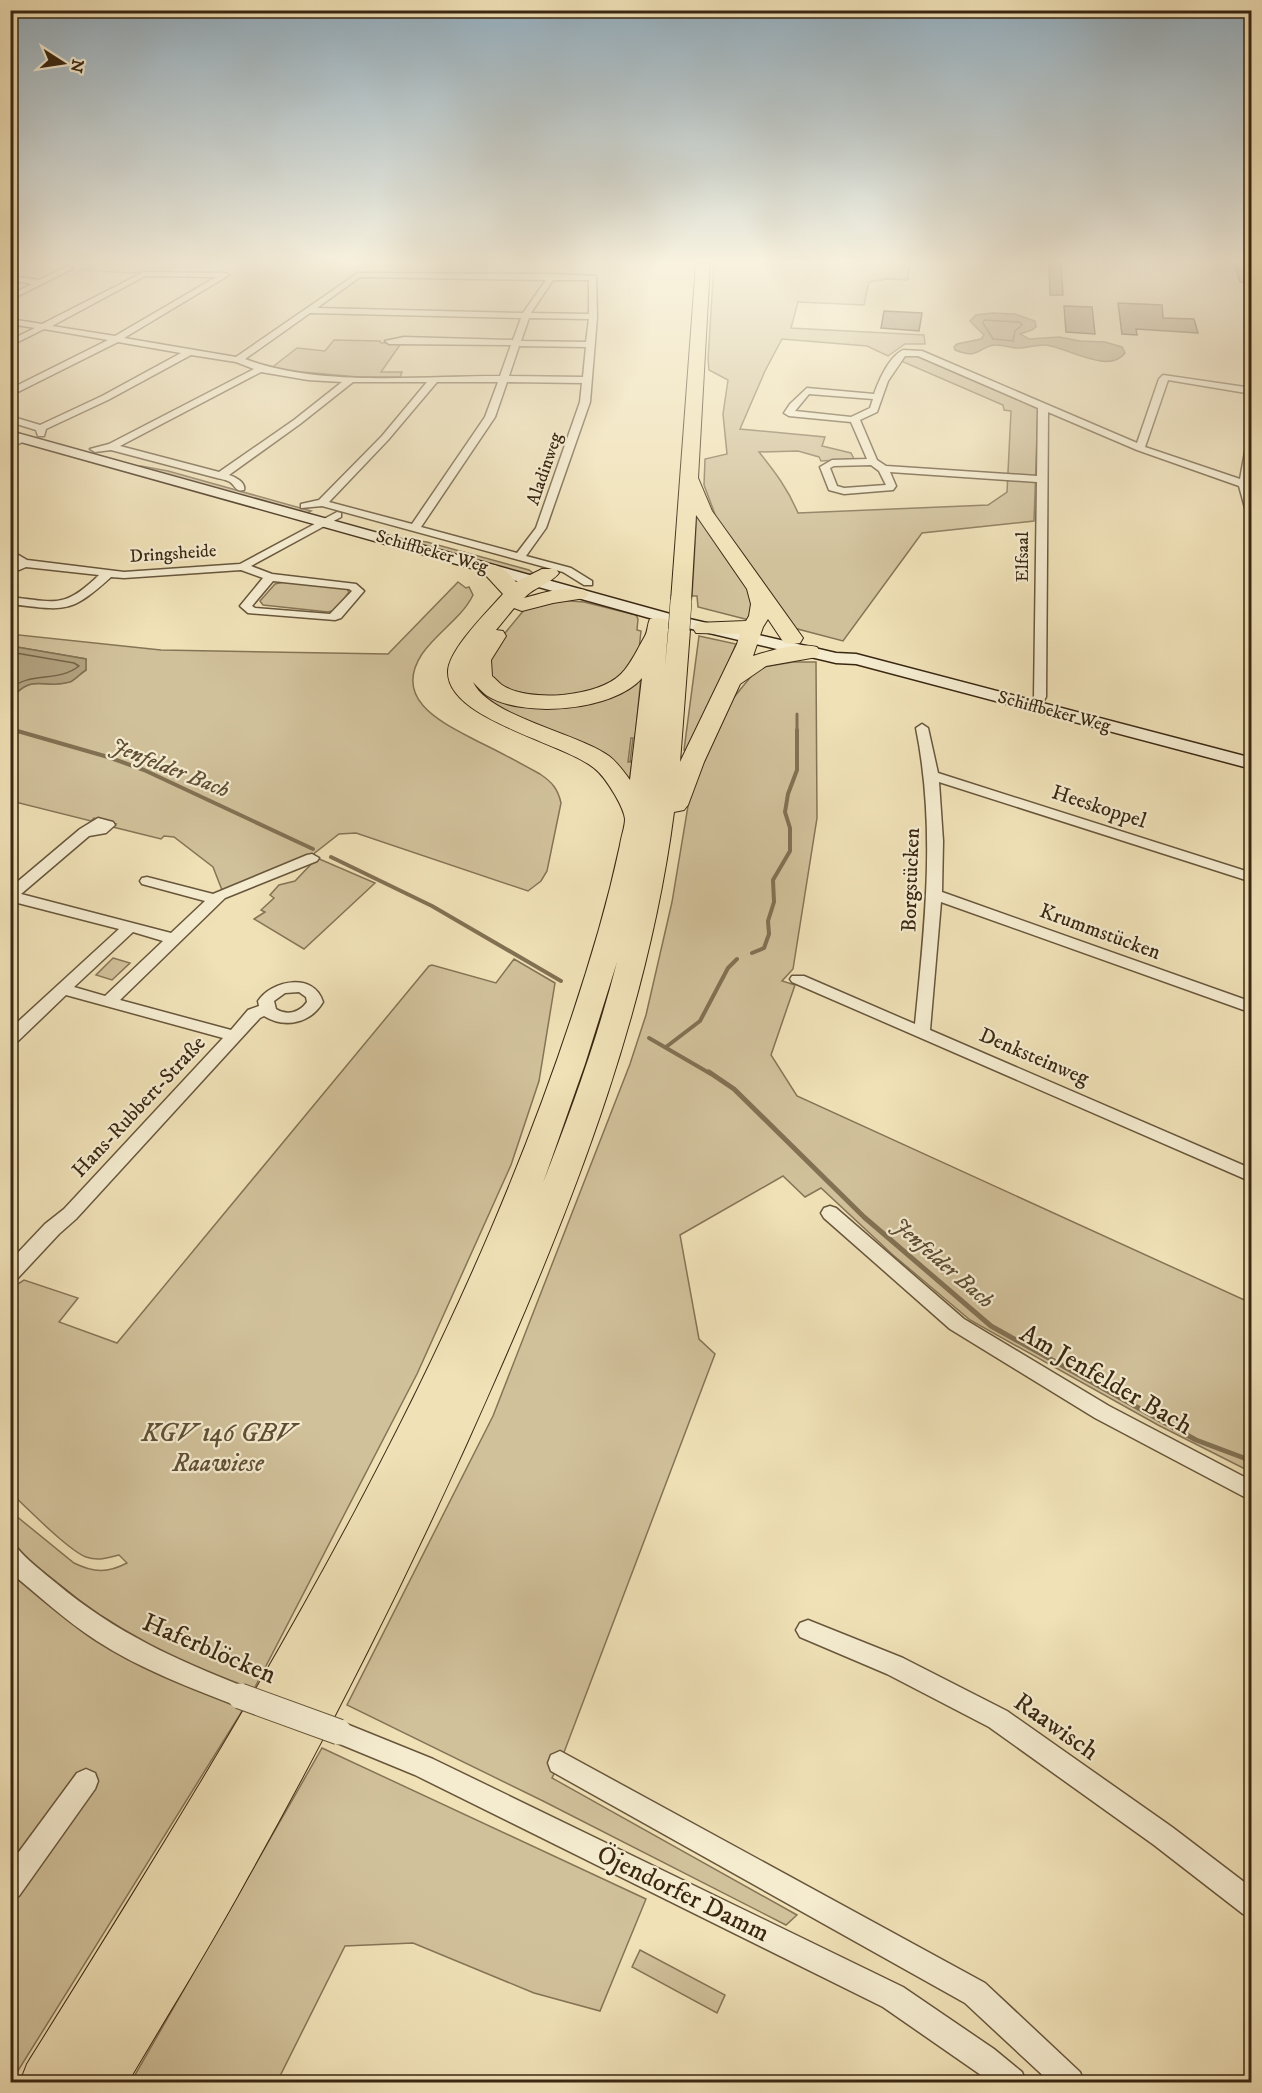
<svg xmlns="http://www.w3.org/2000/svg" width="1262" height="2093" font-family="'IM FELL DW Pica',serif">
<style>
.green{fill:#d1c19b;stroke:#867456;stroke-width:1.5}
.water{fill:#b2a27f;stroke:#827153;stroke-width:1.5}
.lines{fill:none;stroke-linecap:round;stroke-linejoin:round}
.shore{stroke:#766448;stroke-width:1.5}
.stream-far2{stroke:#827153;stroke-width:3}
.stream-far1{stroke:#827153;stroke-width:4}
.stream{stroke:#827153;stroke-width:5}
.building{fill:#998868;stroke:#3a2712;stroke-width:1.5}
.street-casing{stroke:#68563b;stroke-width:3}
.secondary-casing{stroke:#3a2712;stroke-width:3}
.highway-casing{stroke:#3a2712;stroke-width:2}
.street{fill:#f5ecd0;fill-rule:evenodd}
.secondary{fill:#f5ecd0;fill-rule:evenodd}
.highway{fill:#f0e1b7;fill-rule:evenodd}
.street-bridge-casing{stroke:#68563b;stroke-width:27;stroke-linecap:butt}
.highway-bridge-casing{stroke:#3a2712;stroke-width:22;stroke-linecap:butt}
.street-bridge{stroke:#f5ecd0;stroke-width:25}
.highway-bridge{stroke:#f0e1b7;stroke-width:21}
.labels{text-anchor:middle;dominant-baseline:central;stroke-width:4.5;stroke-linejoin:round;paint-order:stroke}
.far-street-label{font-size:18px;fill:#3a2712;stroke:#f5ecd0}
.street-label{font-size:21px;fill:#3a2712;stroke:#f5ecd0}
.water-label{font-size:22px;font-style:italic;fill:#5e4c33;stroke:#f5ecd0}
.near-street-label{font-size:26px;fill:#3a2712;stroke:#f5ecd0}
.near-park-label{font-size:26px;font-style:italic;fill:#604e34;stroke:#f5ecd0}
</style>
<rect width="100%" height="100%" fill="#f0e1b7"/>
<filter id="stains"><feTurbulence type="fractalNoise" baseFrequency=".00333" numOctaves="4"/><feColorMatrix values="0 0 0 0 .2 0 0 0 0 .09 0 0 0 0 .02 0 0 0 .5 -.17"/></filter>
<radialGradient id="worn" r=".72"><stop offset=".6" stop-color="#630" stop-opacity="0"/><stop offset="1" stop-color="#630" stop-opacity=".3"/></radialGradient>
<!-- green -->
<g class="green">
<polygon points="90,264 177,264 167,272 130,273 81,270"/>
<path d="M 714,264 L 910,264 L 908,280 L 887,279 L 869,282 L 864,305 L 798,302 L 791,328 L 924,335 L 925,344 L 905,344 L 888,356 L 867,346 L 782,339 L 765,371 L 740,429 L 825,437 L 822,446 L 851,453 L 854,459 L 821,461 L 819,457 L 798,451 L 759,452 C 775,472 788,489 798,513 L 988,505 L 1007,492 L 1011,411 L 1004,410 L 1003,405 L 901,361 L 905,355 L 929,358 L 1038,407 L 1034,521 L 922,533 L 843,641 L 790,627 L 719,525 L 704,485 L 705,459 L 727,454 L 723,414 L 728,380 L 709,370 L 708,359 Z"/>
<polygon points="334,340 380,341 381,343 402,342 381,372 402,372 400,377 358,377 270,369 297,348 325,351"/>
<polygon points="141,466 168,471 311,511 307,513 136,467"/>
<polygon points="697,509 754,597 749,620 698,607 697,596 692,596"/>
<polygon points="397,538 427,542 529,570 533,573 529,575"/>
<polygon points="284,582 347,589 349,592 336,610 328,612 263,605 260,601 275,584"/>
<path d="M 458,582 L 466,588 L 469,587 L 473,595 C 462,618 437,632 422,654 C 391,701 445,724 479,742 C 500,752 520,763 540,774 C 552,782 558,789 561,803 L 547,871 L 541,881 L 528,891 L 356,833 L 339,834 L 312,855 L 222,890 L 213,867 L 174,837 L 164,836 L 161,839 L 113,827 L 116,824 L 94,818 L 91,821 L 11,801 L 11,699 C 32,672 44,690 69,682 C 75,680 81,673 86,670 L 86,659 L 11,646 L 10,634 L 161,650 L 388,654 Z"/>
<polygon points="525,595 484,642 476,674 548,706 641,676 633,761 630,761 633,738 631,738 628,762 632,762 629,783 499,710 465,681 475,649"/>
<polygon points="557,600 584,602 636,615 638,619 637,630 641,631 639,649 635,660 608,687 548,699 503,688 488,674 488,659 496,644 524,610"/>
<polygon points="699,636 736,644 693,749 684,750"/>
<polygon points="793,662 816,662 817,818 793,969 782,981 795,985 771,1055 797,1096 1251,1303 1251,1472 1158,1425 970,1320 893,1255 821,1188 805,1197 783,1176 680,1235 699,1339 715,1354 563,1755 552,1778 797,1915 786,1925 543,1801 347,1705 493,1416 630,1064 646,1015 672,902 691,788 730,702 758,668"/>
<polygon points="317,858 375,883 304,949 254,919 265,912 261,910 274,898 270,895 279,885 295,881"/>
<polygon points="113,958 130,963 112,980 96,975"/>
<path d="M 514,959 L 555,983 L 539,1081 L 511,1165 L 417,1374 L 253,1691 L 184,1663 L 141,1642 L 93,1611 L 25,1557 L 11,1539 L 10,1511 L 74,1563 C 94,1573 108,1573 127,1563 L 119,1555 C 108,1558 98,1561 86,1557 C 68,1550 27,1508 11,1493 L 10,1289 L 24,1280 L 78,1298 L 59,1322 L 117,1343 L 429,966 L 432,965 L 496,983 Z"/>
<polygon points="11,1571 126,1656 170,1679 244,1708 11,2082"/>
<polygon points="322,1748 646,1899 600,2011 534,1993 413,1943 345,1946 277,2082 131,2082"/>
<polygon points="640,1950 725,1995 717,2013 632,1967"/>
</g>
<!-- water -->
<g class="water">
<path d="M 992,313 L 1015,314 L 1035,321 L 1036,327 L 1032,330 L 1020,334 L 1029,339 L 1059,337 L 1080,341 L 1105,342 L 1122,347 L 1125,353 C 1109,375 1066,347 1046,345 C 1036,344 1028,348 1018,348 C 1010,348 1003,344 995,345 C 977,347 980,360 955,350 L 954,347 L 957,344 L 981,339 L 984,335 L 970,321 L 976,315 Z"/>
<path d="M 11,646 L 86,659 L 86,670 C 81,673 75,680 70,682 C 44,690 32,672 11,699 Z"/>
</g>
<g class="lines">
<!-- shore -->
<g class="shore">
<polygon points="984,320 1020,322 1022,325 1015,331 1013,341 993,339 983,323"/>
<path d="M 10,652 L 74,663 L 79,666 C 58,683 30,671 10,689"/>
</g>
<!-- stream-far2 -->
<g class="stream-far2">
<polyline points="797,714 797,732"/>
<polyline points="10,729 19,732"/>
</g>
<!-- stream-far1 -->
<g class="stream-far1">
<polyline points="14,730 108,757 144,770 313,849"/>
<polyline points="331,857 432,906 561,981"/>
<polyline points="752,953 764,948 769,934 768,921 774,902 773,880 790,851 790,828 785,812 788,794 797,770 797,730"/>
<polyline points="649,1038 711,1074"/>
<polyline points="666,1047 700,1021 728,968 737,959"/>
</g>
<!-- stream -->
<polyline class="stream" points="709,1072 734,1089 864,1217 991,1326 1196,1440 1252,1461"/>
</g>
<!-- building -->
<g class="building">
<polygon points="1049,264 1061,264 1063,295 1050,295"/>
<polygon points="1234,264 1251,264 1251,283 1240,282"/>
<polygon points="1118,303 1162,305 1163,318 1194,319 1198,333 1136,329 1137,335 1122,334"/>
<polygon points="1064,306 1092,307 1095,334 1066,332"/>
<polygon points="884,311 922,313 919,331 881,328"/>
</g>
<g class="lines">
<defs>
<g id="street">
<polygon points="67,266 74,268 10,300 10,295 32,284 10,280 10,276 39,280"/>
<path d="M 144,272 L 225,273 L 229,275 L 124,338 L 236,357 L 358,273 L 552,274 L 596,276 L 597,317 L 590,402 L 546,528 L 526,556 L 571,568 L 592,581 L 592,585 L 584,585 L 563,572 L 322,506 L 301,508 L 301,504 L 319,500 L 382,436 L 427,382 L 353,382 L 300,424 L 229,475 C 235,477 246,482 244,490 C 235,492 236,486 230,482 C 227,480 221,479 217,478 L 111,450 L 95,452 L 90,449 L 109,444 L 254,369 L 236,362 L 191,355 L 108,400 L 46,429 L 44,436 L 38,436 L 36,430 L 10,422 L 10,416 L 40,425 L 102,396 L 181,353 L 118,342 L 10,396 L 10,389 L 108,340 L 44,329 L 10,346 L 10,340 L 35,328 L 10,324 L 10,319 L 42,324 ZM 145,276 L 216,277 L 115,336 L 52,326 ZM 360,277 L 546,280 L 523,313 L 317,308 ZM 553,280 L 589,280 L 589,314 L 531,313 ZM 310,313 L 521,318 L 513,340 L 404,337 L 385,341 L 389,344 L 511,345 L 500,376 C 419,376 320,387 245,359 ZM 529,318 L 589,319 L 586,342 L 521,341 ZM 519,346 L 586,347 L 583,377 L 509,376 ZM 261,372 L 308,380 L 342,382 L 294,420 L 219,472 L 120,446 ZM 437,382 L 498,382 L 485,417 L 412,524 L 329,502 L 388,440 ZM 507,382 L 582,383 L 580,402 L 536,528 L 517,553 L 421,527 L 495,417 Z"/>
<path d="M 903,350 L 922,351 L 1137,443 L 1159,379 L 1163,375 L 1252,388 L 1252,394 L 1168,380 L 1145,447 L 1240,479 L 1247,441 L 1252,438 L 1249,484 L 1252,518 L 1247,515 L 1239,486 L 1137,450 L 1048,412 L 1046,697 L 1038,710 L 1030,710 L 1028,707 L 1034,697 L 1037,482 L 890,472 L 896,486 L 893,490 L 844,494 L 829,490 L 820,467 L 832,460 L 867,459 L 851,422 L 789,416 L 784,413 L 790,404 L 807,388 L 874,394 C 879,380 889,357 903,350 ZM 905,356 L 918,356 L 1038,408 L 1037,476 L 886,466 L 877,460 L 860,420 L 877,412 L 888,381 ZM 809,394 L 873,399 L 870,408 L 851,417 L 795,411 ZM 871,465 L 879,471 L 886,485 L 844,488 L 837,486 L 830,468 L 834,466 Z"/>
<polygon points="21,437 29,439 10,448 10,441"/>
<path d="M 337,512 L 341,513 L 341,517 L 251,566 L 272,574 L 356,584 L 364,591 L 341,618 L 335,620 L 248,613 L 240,606 L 263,578 L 241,570 L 124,578 L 111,577 C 69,615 65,610 10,604 L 10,597 C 56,602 64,609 99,575 L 26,567 L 10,574 L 10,566 L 16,563 L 10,558 L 10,550 L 27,560 L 124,572 L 240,564 ZM 273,581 L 349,589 L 352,591 L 330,614 L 255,608 L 252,606 Z"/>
<path d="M 922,724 L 928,728 L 938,773 L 1252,873 L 1252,882 L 939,782 L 943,841 L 942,892 L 1252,1002 L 1252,1013 L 941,902 L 930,1030 L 1252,1169 L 1252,1182 L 792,982 L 790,979 L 792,976 L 804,976 L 915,1024 C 925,924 936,827 916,728 Z"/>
<path d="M 98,818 L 113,822 L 115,825 L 106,833 L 89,836 L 21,894 L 171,933 L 205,901 L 142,884 L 140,881 L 142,878 L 147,877 L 213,894 L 307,855 L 312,854 L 319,858 L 317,861 L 225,898 L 120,1000 L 231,1030 L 248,1010 L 259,1006 L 258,1001 C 272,980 314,972 323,1002 C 311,1023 285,1029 264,1016 L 260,1018 L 76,1219 L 59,1234 L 17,1279 L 10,1281 L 10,1261 L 45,1224 L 64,1209 L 223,1038 L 66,995 L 16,1043 L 10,1044 L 10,1029 L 119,929 L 10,901 L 10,888 L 80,829 ZM 133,932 L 163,941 L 105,996 L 74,987 ZM 299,992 L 306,997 L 307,1002 C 299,1013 287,1016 276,1009 L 274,1001 L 285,993 Z"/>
<polygon points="830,1206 836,1208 964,1319 1109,1406 1252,1481 1252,1501 1095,1418 950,1329 824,1218 821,1213 824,1208"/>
<path d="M 10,1547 L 18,1549 C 29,1562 43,1572 56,1583 C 114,1632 178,1661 248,1688 L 252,1696 L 248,1704 L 240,1707 C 191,1688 142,1670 97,1641 C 66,1621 39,1596 10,1572 Z"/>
<polygon points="808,1620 903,1658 1007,1711 1172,1827 1252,1888 1252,1918 1243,1914 1154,1845 989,1727 887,1674 800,1637 796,1630 800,1623"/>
<polygon points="339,1721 433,1759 903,1987 994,2049 1022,2072 1026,2082 991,2082 883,2007 415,1775 330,1740 327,1732 330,1724"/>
<polygon points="560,1751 985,1983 1080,2072 1084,2082 1050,2082 965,2003 551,1771 548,1763 551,1755"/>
<polygon points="86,1769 95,1773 98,1781 95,1789 19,1896 10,1900 10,1864 77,1773"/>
</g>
<polygon id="secondary" points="10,431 681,617 836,653 856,654 1252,758 1252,769 856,664 836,663 671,624 10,439"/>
<path id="highway" d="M 696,264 L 710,264 L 698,478 L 712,511 L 803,638 L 800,643 L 792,644 L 784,643 L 768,619 L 763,627 L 753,656 C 772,650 797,642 817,647 L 820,652 L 817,657 L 766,666 L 740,684 L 704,762 L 688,805 L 684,810 L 674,812 C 649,1004 579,1188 502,1364 C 426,1539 341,1711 248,1877 C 210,1947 168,2014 128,2082 L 75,2082 L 75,2080 L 74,2082 L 20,2082 L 27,2064 C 252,1704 480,1340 599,929 C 607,901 614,873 620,845 C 621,837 625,827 625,819 C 624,811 619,802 615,795 C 609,785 603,775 594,768 C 562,742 446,719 448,671 C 449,649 489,610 503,594 L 480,569 L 483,565 C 497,561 508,572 516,582 L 542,569 L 556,569 L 559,573 C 552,583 534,587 524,598 C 543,593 566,585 585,590 L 588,594 L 585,598 L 553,603 L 522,611 L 514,608 L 496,630 L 503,631 L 506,636 L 491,660 L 492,676 C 496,679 499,683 502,685 C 529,703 598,697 621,674 C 631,664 638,648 645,636 C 648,631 647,625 650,619 L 658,618 L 666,619 L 669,624 L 665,666 L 668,630 L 671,625 L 679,624 L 687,625 L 690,630 L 680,762 L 737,644 L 740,634 L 696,633 L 693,628 L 696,623 L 746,621 L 749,616 L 751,604 L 747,589 L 696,515 L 691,601 L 688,605 L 681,607 L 674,605 L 671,601 ZM 642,678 L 630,780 C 624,772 618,763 609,756 C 577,733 488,716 473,682 C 477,686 481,691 486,695 C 522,719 614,711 642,678 ZM 617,962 C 598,1037 571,1111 543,1183 L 585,1064 Z"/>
</defs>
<!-- street casing -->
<use href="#street" class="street-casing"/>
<!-- secondary casing -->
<use href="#secondary" class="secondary-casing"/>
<!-- highway casing -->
<use href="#highway" class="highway-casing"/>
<!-- street -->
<use href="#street" class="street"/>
<!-- secondary -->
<use href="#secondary" class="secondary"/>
<!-- highway -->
<use href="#highway" class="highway"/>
<defs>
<polyline id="street-bridge" points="240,1696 339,1732"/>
<polyline id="highway-bridge" points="679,630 681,601"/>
</defs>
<!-- street-bridge casing -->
<use href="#street-bridge" class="street-bridge-casing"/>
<!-- highway-bridge casing -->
<use href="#highway-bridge" class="highway-bridge-casing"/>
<!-- street-bridge -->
<use href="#street-bridge" class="street-bridge"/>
<!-- highway-bridge -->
<use href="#highway-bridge" class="highway-bridge"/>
</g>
<!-- sky -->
<linearGradient id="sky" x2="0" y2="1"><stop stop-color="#92adbe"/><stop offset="0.47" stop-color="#f8f2df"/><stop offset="1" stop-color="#f8f2df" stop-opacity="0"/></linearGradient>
<rect width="1262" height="557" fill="url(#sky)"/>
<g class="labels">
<!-- far-street labels -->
<g class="far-street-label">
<text transform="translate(545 469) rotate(-71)">Aladinweg</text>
<text transform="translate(432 552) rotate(16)">Schiffbeker Weg</text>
<text transform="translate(173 554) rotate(-4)">Dringsheide</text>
<text transform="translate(1023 557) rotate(-90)">Elfsaal</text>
<text transform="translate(1054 712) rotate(15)">Schiffbeker Weg</text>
</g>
<!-- street labels -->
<g class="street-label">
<text transform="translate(1099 807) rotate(18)">Heeskoppel</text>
<text transform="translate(911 880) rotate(-88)">Borgstücken</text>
<text transform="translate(1100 932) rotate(20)">Krummstücken</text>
<text transform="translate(1034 1057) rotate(23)">Denksteinweg</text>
<text transform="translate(139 1107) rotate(-47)">Hans-Rubbert-Straße</text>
</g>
<!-- water labels -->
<g class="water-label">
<text transform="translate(170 768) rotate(22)">Jenfelder Bach</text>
<text transform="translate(943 1263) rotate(41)">Jenfelder Bach</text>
</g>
<!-- near-street labels -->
<g class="near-street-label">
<text transform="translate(1106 1380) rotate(30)">Am Jenfelder Bach</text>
<text transform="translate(209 1649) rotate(23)">Haferblöcken</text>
<text transform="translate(1056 1727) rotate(35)">Raawisch</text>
<text transform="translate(683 1894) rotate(26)">Öjendorfer Damm</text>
</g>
<!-- near-park labels -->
<g class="near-park-label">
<text x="218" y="1433">KGV 146 GBV<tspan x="218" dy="30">Raawiese</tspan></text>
</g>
</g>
<!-- margin -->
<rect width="1262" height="2093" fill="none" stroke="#f0e1b7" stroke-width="36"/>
<rect x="12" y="12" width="1238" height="2069" fill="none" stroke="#3a2712" stroke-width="3"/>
<rect x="18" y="18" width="1226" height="2057" fill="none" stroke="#3a2712" stroke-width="1.5"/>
<!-- north arrow -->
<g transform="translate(63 63) rotate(102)" stroke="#f5ecd0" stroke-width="4.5" paint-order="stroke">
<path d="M0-4.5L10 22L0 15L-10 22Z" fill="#3a2712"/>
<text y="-9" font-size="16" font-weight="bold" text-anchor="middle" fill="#3a2712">N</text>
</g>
<rect width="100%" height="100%" filter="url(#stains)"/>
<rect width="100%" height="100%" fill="url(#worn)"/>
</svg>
